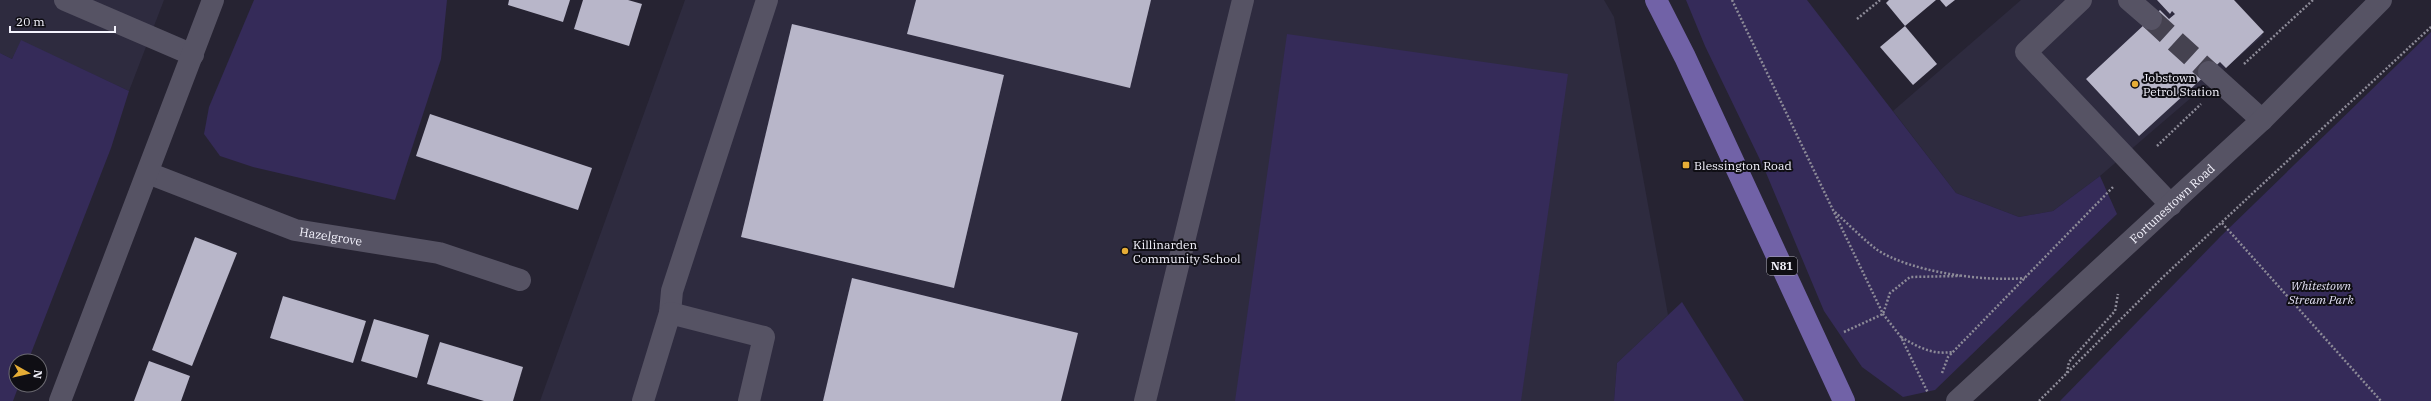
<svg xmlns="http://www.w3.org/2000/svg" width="2431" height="401" font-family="'IBM Plex Serif',serif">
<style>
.built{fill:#2e2b3f}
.green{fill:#352b59}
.building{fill:#b8b6c9}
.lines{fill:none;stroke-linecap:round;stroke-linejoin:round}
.minor-tunnel{stroke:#454250;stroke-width:22;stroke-dasharray:22 11;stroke-linecap:butt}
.path{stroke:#8d8b98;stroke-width:2.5;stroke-dasharray:2 2;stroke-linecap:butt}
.minor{stroke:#565364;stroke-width:22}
.major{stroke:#7162a7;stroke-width:22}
.poi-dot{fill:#e6ad36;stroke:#0f0e14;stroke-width:1.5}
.labels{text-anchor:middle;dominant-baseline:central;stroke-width:4;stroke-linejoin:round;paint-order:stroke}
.shield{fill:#0f0e14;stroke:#afaeb7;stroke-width:1}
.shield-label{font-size:11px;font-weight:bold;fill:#f4f3fd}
.poi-label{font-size:12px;fill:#f4f3fd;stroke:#0f0e14;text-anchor:start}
.street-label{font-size:12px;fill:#f4f3fd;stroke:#0f0e14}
.park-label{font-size:12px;font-style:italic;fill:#e0def1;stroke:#0f0e14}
</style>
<rect width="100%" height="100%" fill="#262332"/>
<!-- built -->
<g class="built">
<polygon points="0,0 164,0 129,91 21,41 12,59 0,53"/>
<polygon points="685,0 1604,0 1614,17 1668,315 1617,363 1614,401 540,401"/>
<polygon points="2021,0 2229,0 2263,36 2100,176 2053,211 2019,217 1956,193 1893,111"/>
</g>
<!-- green -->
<g class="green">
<polygon points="254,0 447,0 441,59 395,200 253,167 220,156 204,134 209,107"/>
<polygon points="1686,0 1807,0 1956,193 2019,217 2053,211 2100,176 2117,214 1935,390 1903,397 1862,367 1824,311 1764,168 1705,46"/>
<polygon points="2431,32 2431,401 2060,401 2221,236"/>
<polygon points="1287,34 1568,74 1521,401 1235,401"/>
<polygon points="21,40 129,91 111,148 28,361 16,361 16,385 19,385 13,401 0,401 0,53 12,59"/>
<polygon points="1682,302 1744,401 1614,401 1617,363"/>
</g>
<!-- building -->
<g class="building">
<polygon points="509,0 570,0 563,22 508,5"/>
<polygon points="583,0 628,0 642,4 629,46 574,29"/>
<polygon points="916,0 1151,0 1130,88 907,34"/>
<polygon points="1889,0 1936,0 1905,26 1886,3"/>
<polygon points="1940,0 1955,0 1946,7"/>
<polygon points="2157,0 2234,0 2264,32 2226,68 2220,62 2139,136 2086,79 2160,10 2169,19 2175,14 2172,11 2170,14"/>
<polygon points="792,24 1004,75 954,288 741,237"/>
<polygon points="1905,26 1937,64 1913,85 1880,47"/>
<polygon points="430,114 592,168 578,210 416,156"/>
<polygon points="195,237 237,253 192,366 152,350"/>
<polygon points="852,278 1078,333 1061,401 823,401"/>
<polygon points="283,296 366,321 353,363 270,338"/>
<polygon points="374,319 429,335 417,378 361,361"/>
<polygon points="440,342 523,367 513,401 484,401 427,384"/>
<polygon points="149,361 190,376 181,401 134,401"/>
</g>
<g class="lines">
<!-- minor-tunnel -->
<polyline class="minor-tunnel" points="2151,19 2209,72"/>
<!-- path -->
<g class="path">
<polyline points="1732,0 1883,314 1901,337 1928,393"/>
<polyline points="1857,19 1880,0"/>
<polyline points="2244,64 2313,0"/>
<polyline points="2157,146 2201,104"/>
<path d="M 1835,212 C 1848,224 1862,238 1876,249 C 1909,272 1985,282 2025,278"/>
<polyline points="2222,223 2381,401"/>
<polyline points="1844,332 1883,314 1890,293 1910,277 1960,276"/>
<path d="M 1901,337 C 1918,347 1932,355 1952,352"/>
<polyline points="1942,373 1948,357 2114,186"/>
<polyline points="2067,373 2069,362 2115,311 2118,294"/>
<polyline points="2039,401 2163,277 2431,27"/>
</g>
<!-- minor -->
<g class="minor">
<polyline points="65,0 193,55"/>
<polyline points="2081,0 2026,52 2171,205"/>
<polyline points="2129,0 2151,19"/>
<polyline points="2209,72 2262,120"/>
<path id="s1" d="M 148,173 L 295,230 L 439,253 L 520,280"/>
<polyline points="670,313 672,291 767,0"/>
<polyline points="60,401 213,0"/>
<polyline points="643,401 670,313 764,337 749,401"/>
<polyline points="1145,401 1243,0"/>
<path id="s2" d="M 1957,401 L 2262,120 L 2381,0"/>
</g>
<!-- major -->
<polyline class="major" points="1656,0 1685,57 1844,401"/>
</g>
<!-- markers -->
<g class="poi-dot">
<circle cx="2135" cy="84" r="4"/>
<rect x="1682" y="161" width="8" height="8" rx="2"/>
<circle cx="1125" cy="251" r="4"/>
</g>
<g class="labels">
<!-- shield labels -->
<rect class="shield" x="1767" y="257" width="30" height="18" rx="3"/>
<g class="shield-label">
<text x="1782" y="266">N81</text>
</g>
<!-- poi labels -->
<g class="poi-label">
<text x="2143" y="77">Jobstown<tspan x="2143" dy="14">Petrol Station</tspan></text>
<text x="1694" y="165">Blessington Road</text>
<text x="1133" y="244">Killinarden<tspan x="1133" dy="14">Community School</tspan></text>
</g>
<!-- street labels -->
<g class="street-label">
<text stroke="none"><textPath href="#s2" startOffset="292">Fortunestown Road</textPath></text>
<text stroke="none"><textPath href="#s1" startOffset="194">Hazelgrove</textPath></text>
</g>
<!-- park labels -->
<g class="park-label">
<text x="2321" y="285">Whitestown<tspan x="2321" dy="14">Stream Park</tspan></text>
</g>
</g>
<!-- north arrow -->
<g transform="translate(28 373) rotate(98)"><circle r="19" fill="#0f0e14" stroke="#6b6a71"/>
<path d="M0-3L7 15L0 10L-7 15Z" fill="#e6ad36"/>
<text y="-6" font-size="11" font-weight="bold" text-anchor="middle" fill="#f4f3fd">N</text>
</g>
<!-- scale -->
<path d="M10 26v6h105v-6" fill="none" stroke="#f4f3fd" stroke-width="2"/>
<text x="16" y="26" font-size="12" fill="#f4f3fd" stroke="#0f0e14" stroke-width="3" paint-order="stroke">20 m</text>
</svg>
